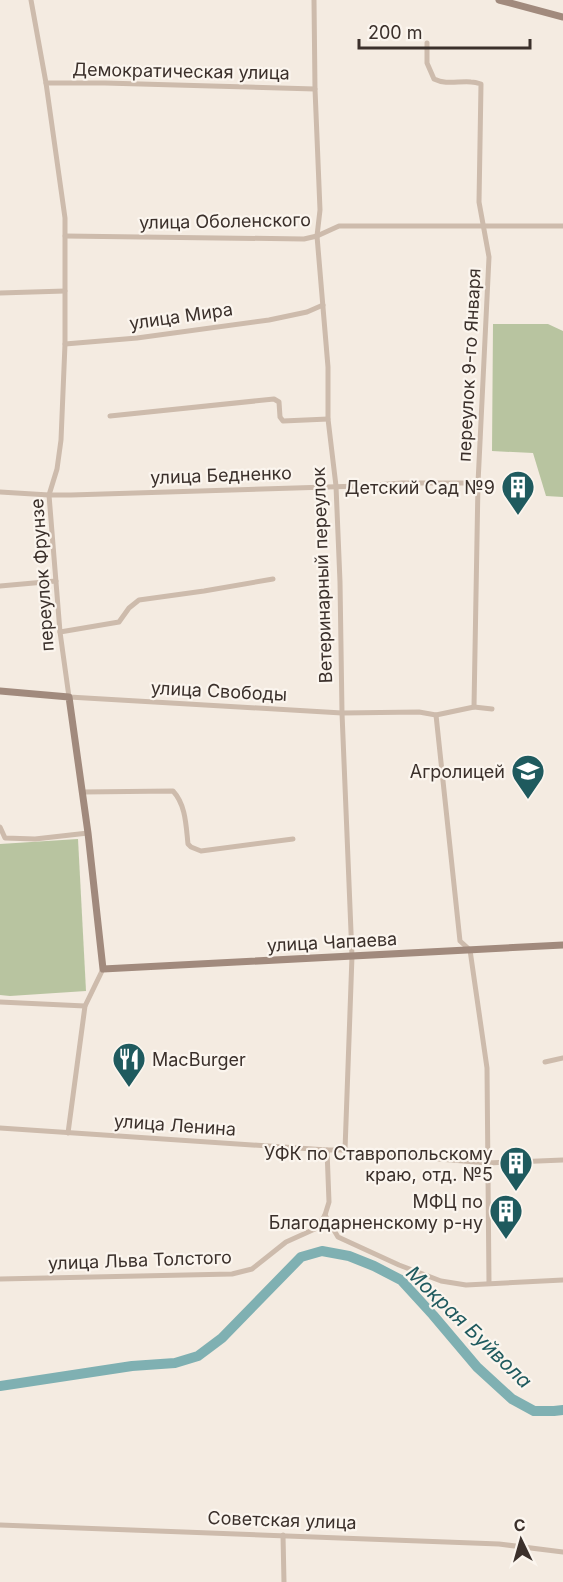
<svg xmlns="http://www.w3.org/2000/svg" width="563" height="1582" font-family="Inter,sans-serif">
<style>
.green{fill:#b8c4a0}
.lines{fill:none;stroke-linecap:round;stroke-linejoin:round}
.river{stroke:#7fb0b2;stroke-width:10}
.minor{stroke:#cdbbac;stroke-width:5}
.secondary{stroke:#a18a7d;stroke-width:7}
.labels{text-anchor:middle;dominant-baseline:central;stroke-width:4.5;stroke-linejoin:round;paint-order:stroke}
.street-label{font-size:18px;fill:#3b302b;stroke:#fbf5ee}
.poi-label{font-size:18px;fill:#3b302b;stroke:#fbf5ee;text-anchor:end}
.water-label{font-size:20px;font-style:italic;fill:#1f5a5e;stroke:#fbf5ee}
</style>
<rect width="100%" height="100%" fill="#f4ebe1"/>
<!-- green -->
<g class="green">
<polygon points="493,324 548,324 563,331 563,497 546,496 533,453 492,451"/>
<polygon points="78,839 86,991 10,996 0,995 0,844"/>
</g>
<g class="lines">
<!-- river -->
<polyline class="river" points="0,1386 132,1366 175,1363 198,1356 222,1338 301,1257 322,1251 349,1256 374,1266 401,1280 433,1315 477,1367 512,1399 534,1411 554,1411 563,1410"/>
<!-- minor -->
<g class="minor">
<path d="M 31,0 L 46,83 L 65,218 L 65,344 L 61,440 L 57,469 L 49,495 L 60,632 L 69,697 L 342,713 L 419,712 L 436,715 L 474,707 L 478,483 L 489,257 L 479,202 L 481,84 C 478,83 474,82 471,82 C 458,81 446,85 434,79 L 427,63 L 427,43"/>
<polyline points="314,0 315,89 320,210 317,236 328,367 328,419 336,486 340,582 342,713 352,956 345,1150"/>
<polyline points="46,83 105,83 315,89"/>
<polyline points="65,236 304,239 317,236 339,226 563,226"/>
<polyline points="0,293 65,291"/>
<polyline points="65,344 137,338 269,320 307,312 323,305"/>
<polyline points="110,416 274,399 279,402 280,417 283,421 328,419"/>
<polyline points="0,492 49,495 71,495 360,486 402,483 478,483"/>
<polyline points="0,586 56,581"/>
<polyline points="60,632 119,622 129,608 139,600 204,591 273,579"/>
<polyline points="474,707 492,709"/>
<polyline points="436,715 460,941 470,950 487,1068 489,1283"/>
<path d="M 83,792 L 173,791 C 186,805 186,826 188,844 L 191,847 L 201,851 L 293,839"/>
<polyline points="0,827 5,838 35,839 88,833"/>
<polyline points="0,1002 85,1006"/>
<polyline points="545,1062 563,1058"/>
<polyline points="0,1128 327,1150 345,1150 402,1156 488,1163 563,1160"/>
<polyline points="68,1133 85,1006 103,969"/>
<polyline points="325,1215 338,1237 399,1265 441,1281 466,1285 563,1280"/>
<polyline points="0,1279 232,1274 252,1269 286,1242 317,1228 325,1215 329,1202 327,1150"/>
<polyline points="0,1525 499,1544 563,1552"/>
<polyline points="283,1535 284,1582"/>
</g>
<!-- secondary -->
<g class="secondary">
<polyline points="499,0 563,17"/>
<polyline points="0,691 69,697 88,833 103,969 563,945"/>
</g>
</g>
<!-- icons -->
<defs>
<symbol id="building-pin" viewBox="-11 -11 22 30"><path d="M0 17L-7.5 6A9.5 9.5 0 1 1 7.5 6Z" fill="#1f5a5e" stroke="#fbf5ee"/><path d="M-4-6H4V6H1V3H-1V6H-4ZM-2.5-4.3h1.7v1.8h-1.7ZM.8-4.3h1.7v1.8H.8ZM-2.5-1h1.7V.8h-1.7ZM.8-1h1.7V.8H.8Z" fill="#fff"/></symbol>
<symbol id="university-pin" viewBox="-11 -11 22 30"><path d="M0 17L-7.5 6A9.5 9.5 0 1 1 7.5 6Z" fill="#1f5a5e" stroke="#fbf5ee"/><path d="M0-5L7-2L0 1L-7-2ZM-4 1L0 2.5L4 1V4Q0 6-4 4Z" fill="#fff"/></symbol>
<symbol id="restaurant-pin" viewBox="-11 -11 22 30"><path d="M0 17L-7.5 6A9.5 9.5 0 1 1 7.5 6Z" fill="#1f5a5e" stroke="#fbf5ee"/><path d="M-5-6h1v4h1v-4h1v4h1v-4h1v5L-1.5 .5V6h-2V.5L-5-1ZM5-6V6H3V1.5H1.5Q1.5-4 5-6Z" fill="#fff"/></symbol>
</defs>
<g fill-rule="evenodd">
<use href="#building-pin" x="499" y="468" width="38" height="52"/>
<use href="#university-pin" x="509" y="752" width="38" height="52"/>
<use href="#restaurant-pin" x="110" y="1040" width="38" height="52"/>
<use href="#building-pin" x="497" y="1144" width="38" height="52"/>
<use href="#building-pin" x="487" y="1192" width="38" height="52"/>
</g>
<g class="labels">
<!-- street labels -->
<g class="street-label">
<text transform="translate(181 71) rotate(1)">Демократическая улица</text>
<text transform="translate(225 221) rotate(-1)">улица Оболенского</text>
<text transform="translate(181 316) rotate(-8)">улица Мира</text>
<text transform="translate(469 365) rotate(-87)">переулок 9-го Января</text>
<text transform="translate(221 475) rotate(-2)">улица Бедненко</text>
<text transform="translate(42 575) rotate(-94)">переулок Фрунзе</text>
<text transform="translate(322 575) rotate(-92)">Ветеринарный переулок</text>
<text transform="translate(219 691) rotate(3)">улица Свободы</text>
<text transform="translate(332 942) rotate(-3)">улица Чапаева</text>
<text transform="translate(175 1125) rotate(4)">улица Ленина</text>
<text transform="translate(140 1260) rotate(-2)">улица Льва Толстого</text>
<text transform="translate(282 1520) rotate(2)">Советская улица</text>
</g>
<!-- poi labels -->
<g class="poi-label">
<text x="495" y="487">Детский Сад №9</text>
<text x="505" y="771">Агролицей</text>
<text x="152" y="1059" text-anchor="start">MacBurger</text>
<text x="493" y="1153">УФК по Ставропольскому<tspan x="493" dy="21">краю, отд. №5</tspan></text>
<text x="483" y="1201">МФЦ по<tspan x="483" dy="21">Благодарненскому р-ну</tspan></text>
</g>
<!-- water labels -->
<g class="water-label">
<text transform="translate(469 1327) rotate(44)">Мокрая Буйвола</text>
</g>
</g>
<!-- north arrow -->
<g transform="translate(521 1540) rotate(355)" stroke="#fbf5ee" stroke-width="4.5" paint-order="stroke">
<path d="M0-4.5L10 22L0 15L-10 22Z" fill="#3b302b"/>
<text y="-9" font-size="16" font-weight="bold" text-anchor="middle" fill="#3b302b">С</text>
</g>
<!-- scale -->
<path d="M359 39v9h171v-9" fill="none" stroke="#3b302b" stroke-width="3"/>
<text x="368" y="39" font-size="18" fill="#3b302b" stroke="#fbf5ee" stroke-width="4.5" paint-order="stroke">200 m</text>
</svg>
